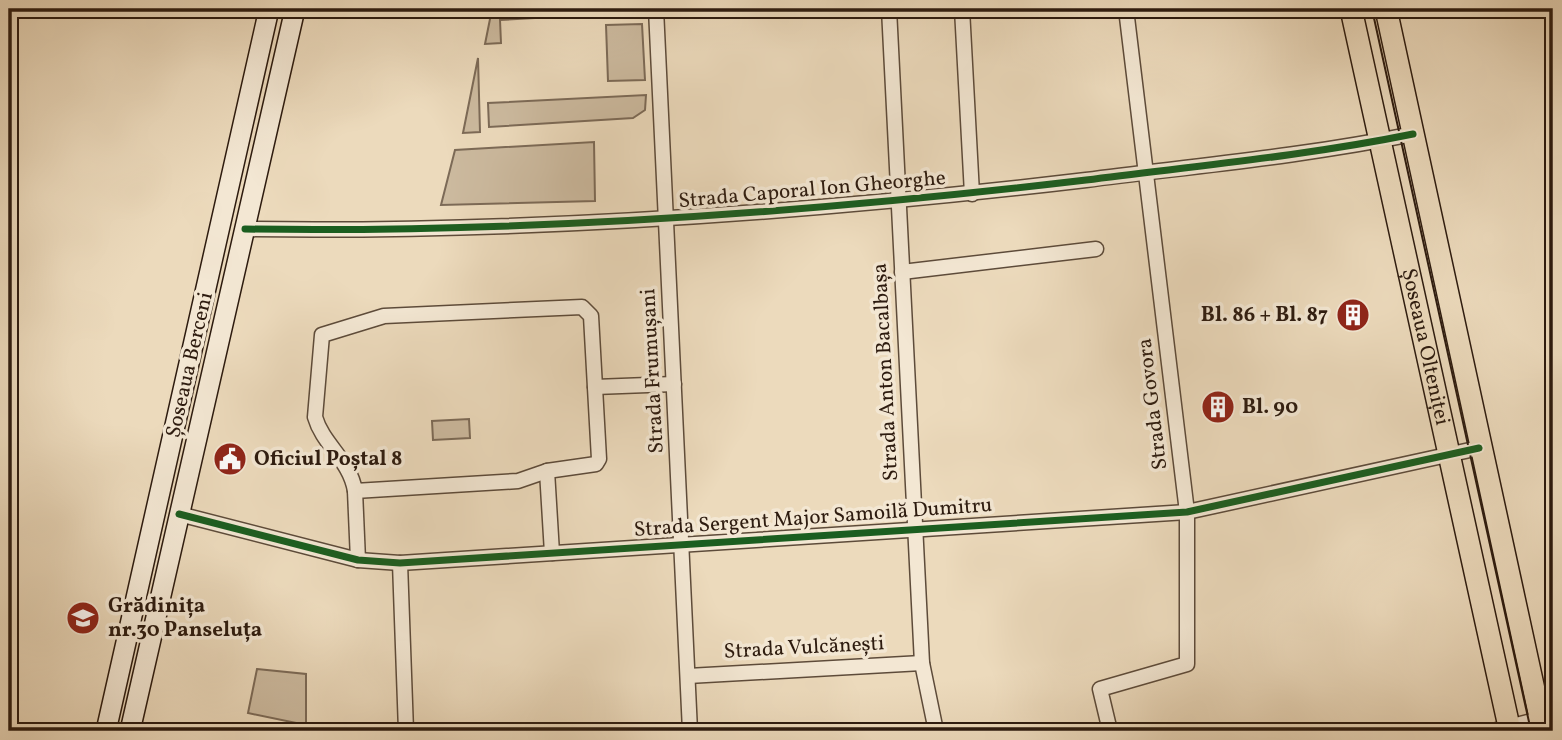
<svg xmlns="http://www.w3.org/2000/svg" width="1562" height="740" font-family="Vollkorn,serif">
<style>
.green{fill:#ccba9f;stroke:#7c6a57;stroke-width:2}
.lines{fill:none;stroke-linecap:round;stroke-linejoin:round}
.minor-casing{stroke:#5d4b3a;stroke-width:17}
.secondary-casing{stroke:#2d1b0f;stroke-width:22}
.primary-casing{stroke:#2d1b0f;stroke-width:24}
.minor{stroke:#f3e7d3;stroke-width:14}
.secondary{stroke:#f3e7d3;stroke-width:19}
.primary{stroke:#ecdabc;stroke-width:21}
.tram{stroke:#2d1b0f;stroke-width:2}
.cycleway-casing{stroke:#f3e7d3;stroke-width:11}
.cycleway{stroke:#1b5e20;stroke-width:7}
.labels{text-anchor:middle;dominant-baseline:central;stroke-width:7;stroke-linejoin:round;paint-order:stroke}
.street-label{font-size:21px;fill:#2d1b0f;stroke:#f3e7d3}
.poi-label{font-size:21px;font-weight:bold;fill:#2d1b0f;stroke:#f3e7d3;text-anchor:start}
</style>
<rect width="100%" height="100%" fill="#ecdabc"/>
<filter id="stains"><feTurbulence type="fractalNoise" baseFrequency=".00286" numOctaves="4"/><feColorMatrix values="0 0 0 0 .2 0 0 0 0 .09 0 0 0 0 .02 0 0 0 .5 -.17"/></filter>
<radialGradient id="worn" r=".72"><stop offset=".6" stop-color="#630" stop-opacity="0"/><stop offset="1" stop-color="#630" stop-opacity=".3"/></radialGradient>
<!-- green -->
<g class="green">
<polygon points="492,9 569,9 570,16 500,20 501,43 485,44"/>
<polygon points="595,9 641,9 641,12 595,14"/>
<polygon points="642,24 645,80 608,81 606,25"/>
<polygon points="478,58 480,132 463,133"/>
<polygon points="646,95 645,110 633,118 489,127 488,103"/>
<polygon points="594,142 595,201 441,205 455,150"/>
<polygon points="469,419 470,438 433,440 432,421"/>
<polygon points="257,669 306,674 306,725 248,713"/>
</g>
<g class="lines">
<defs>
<g id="minor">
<polyline points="656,9 690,731"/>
<polyline points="889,9 922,663 936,731"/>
<polyline points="962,9 972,194"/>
<path d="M 245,229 C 526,233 807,213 1086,180 C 1195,166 1305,156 1413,134"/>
<polyline points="902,272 1096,249"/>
<path d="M 582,307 L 591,316 L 599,459 L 596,464 L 547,471 L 518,481 L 355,491 C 350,460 323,445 315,417 L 322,335 L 384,316 Z"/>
<polyline points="595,387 674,384"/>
<polyline points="547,471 552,553"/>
<polyline points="355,491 358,560"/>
<polyline points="179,514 358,560 400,563 1187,512 1479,448"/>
<polyline points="400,563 406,731"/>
<polyline points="688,676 922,663"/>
<polyline points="1110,731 1100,689 1187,664 1187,512 1126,9"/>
<polyline points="1493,731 1540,719"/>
</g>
<g id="secondary">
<polyline points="106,731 269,9"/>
<polyline points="130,731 295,9"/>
</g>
<g id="primary">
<path id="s1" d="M 1351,9 L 1510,731"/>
<polyline points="1386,9 1543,731"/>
</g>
</defs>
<!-- minor casing -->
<use href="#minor" class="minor-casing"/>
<!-- secondary casing -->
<use href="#secondary" class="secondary-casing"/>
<!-- primary casing -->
<use href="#primary" class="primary-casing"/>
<!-- minor -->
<use href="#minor" class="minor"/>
<!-- secondary -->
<use href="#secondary" class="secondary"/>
<!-- primary -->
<use href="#primary" class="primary"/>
<!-- tram -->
<polyline class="tram" points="1372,9 1531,731"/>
<defs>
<g id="cycleway">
<path d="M 245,229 C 526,233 807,213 1086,180 C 1195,166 1305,156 1413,134"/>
<polyline points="179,514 358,560 400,563 1187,512 1479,448"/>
</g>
</defs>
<!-- cycleway casing -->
<use href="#cycleway" class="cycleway-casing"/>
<!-- cycleway -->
<use href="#cycleway" class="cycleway"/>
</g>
<!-- icons -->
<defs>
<symbol id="building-disc" viewBox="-11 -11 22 22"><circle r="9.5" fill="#8f2418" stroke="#f3e7d3"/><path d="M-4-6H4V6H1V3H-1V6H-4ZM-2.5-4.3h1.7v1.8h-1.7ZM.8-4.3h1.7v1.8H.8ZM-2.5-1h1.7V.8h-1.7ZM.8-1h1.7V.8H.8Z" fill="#fff"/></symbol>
<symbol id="civic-disc" viewBox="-11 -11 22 22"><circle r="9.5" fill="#8f2418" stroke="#f3e7d3"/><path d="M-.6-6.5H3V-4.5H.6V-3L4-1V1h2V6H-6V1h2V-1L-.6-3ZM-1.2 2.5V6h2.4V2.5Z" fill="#fff"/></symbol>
<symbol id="school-disc" viewBox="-11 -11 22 22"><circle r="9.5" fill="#8f2418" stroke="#f3e7d3"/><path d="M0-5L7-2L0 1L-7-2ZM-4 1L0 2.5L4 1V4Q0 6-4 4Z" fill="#fff"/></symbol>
</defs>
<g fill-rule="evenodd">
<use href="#building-disc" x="1334" y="296" width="38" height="38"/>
<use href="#building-disc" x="1199" y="388" width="38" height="38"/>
<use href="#civic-disc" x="211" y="440" width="38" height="38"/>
<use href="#school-disc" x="64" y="599" width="38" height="38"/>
</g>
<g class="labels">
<!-- street labels -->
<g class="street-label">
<text transform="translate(812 190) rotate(-5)">Strada Caporal Ion Gheorghe</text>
<text stroke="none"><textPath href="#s1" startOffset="346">Șoseaua Olteniței</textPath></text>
<text transform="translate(190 365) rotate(-77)">Șoseaua Berceni</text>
<text transform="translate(653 371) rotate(-93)">Strada Frumușani</text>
<text transform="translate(886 372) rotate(-93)">Strada Anton Bacalbașa</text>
<text transform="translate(1153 404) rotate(-97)">Strada Govora</text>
<text transform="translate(813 518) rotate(-4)">Strada Sergent Major Samoilă Dumitru</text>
<text transform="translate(804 648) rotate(-3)">Strada Vulcănești</text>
</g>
<!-- poi labels -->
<g class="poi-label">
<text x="1328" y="315" text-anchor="end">Bl. 86 + Bl. 87</text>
<text x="1242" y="407">Bl. 90</text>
<text x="254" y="459">Oficiul Poștal 8</text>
<text x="108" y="606">Grădinița<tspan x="108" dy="24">nr.30 Panseluța</tspan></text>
</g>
</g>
<!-- margin -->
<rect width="1562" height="740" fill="none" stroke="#ecdabc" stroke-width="35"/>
<rect x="10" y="10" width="1541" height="719" fill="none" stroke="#2d1b0f" stroke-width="3.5"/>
<rect x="18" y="18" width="1527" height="705" fill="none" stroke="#2d1b0f" stroke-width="2"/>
<rect width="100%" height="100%" filter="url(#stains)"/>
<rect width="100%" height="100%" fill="url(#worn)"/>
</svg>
